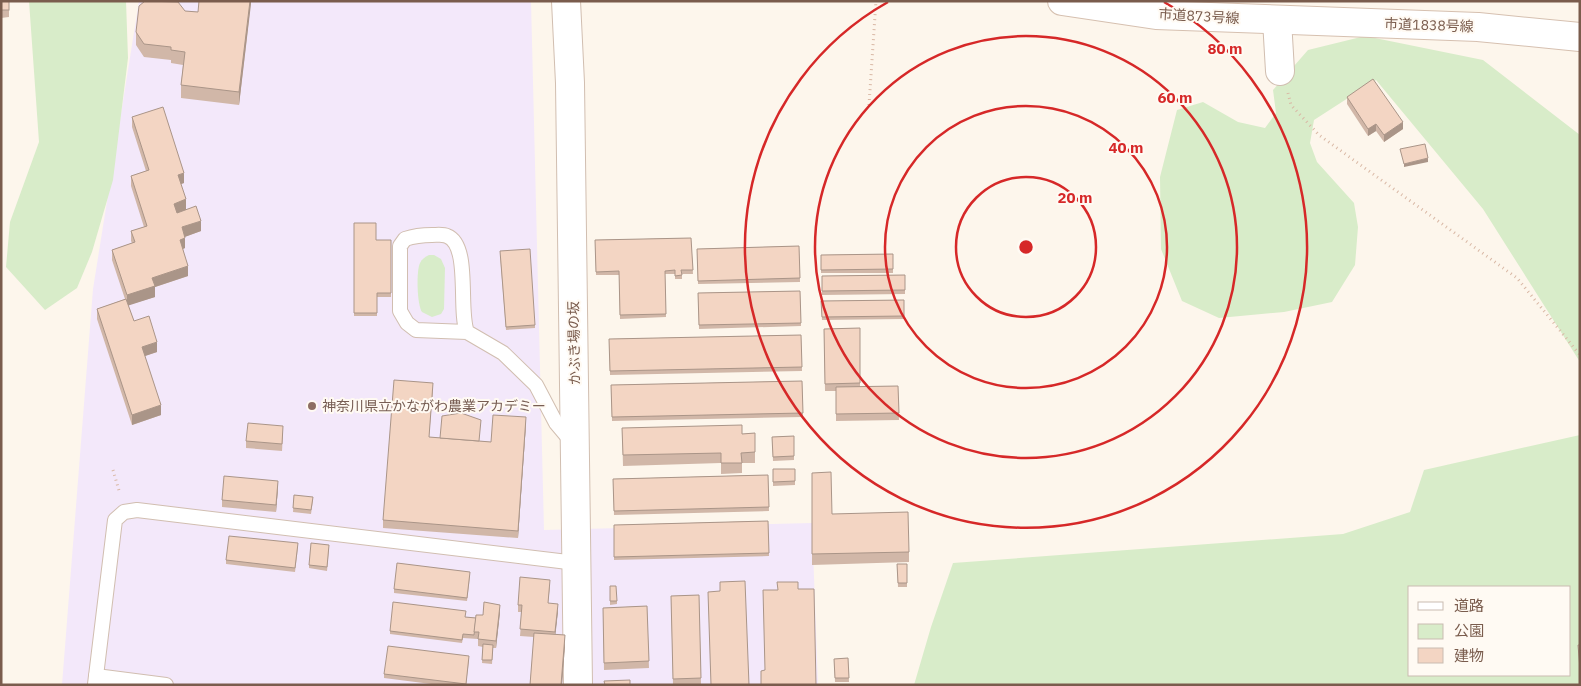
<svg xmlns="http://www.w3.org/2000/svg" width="1581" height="686" font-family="'IBM Plex Sans','Noto Sans JP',sans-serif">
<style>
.education{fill:#f3e8fa}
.green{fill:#d8ecc9;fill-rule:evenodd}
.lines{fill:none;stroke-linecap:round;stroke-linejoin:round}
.lane-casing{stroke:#d1beb0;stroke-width:16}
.street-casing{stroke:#d1beb0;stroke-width:30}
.secondary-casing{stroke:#d6c0b0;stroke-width:30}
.path{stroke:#d9b8a5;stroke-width:3;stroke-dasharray:1 4;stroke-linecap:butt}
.lane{stroke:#fff;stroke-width:14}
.street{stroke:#fff;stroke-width:28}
.secondary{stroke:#fff;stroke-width:28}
.wall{fill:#d1b7a8}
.shaded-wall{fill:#aa9588}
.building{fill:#f3d5c3;stroke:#aa9588}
.ring{fill:none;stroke:#d62828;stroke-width:2.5}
.education-dot{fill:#8d6e63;stroke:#fffaf3;stroke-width:2}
.labels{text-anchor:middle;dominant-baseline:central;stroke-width:4;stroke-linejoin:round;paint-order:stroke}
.street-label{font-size:14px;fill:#7a5c4d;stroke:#fffaf3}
.education-label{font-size:14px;fill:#785e54;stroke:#fffaf3;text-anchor:start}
.centre{fill:#d62828;stroke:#fffaf3;stroke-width:2.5}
.ring-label{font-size:15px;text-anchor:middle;font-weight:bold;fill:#d62828;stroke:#fffaf3;stroke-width:4;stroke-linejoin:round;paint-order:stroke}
</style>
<rect width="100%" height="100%" fill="#fdf6ec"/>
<!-- education -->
<polygon class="education" points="139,1 531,1 544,530 812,523 818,685 62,685 93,289"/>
<!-- green -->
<g class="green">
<polygon points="29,1 126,1 128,58 113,180 92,252 77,288 45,310 6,267 10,222 39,142"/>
<polygon points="1365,36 1483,60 1580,135 1580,362 1483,209 1376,80 1314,120 1310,143 1317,162 1354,203 1358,227 1355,265 1332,302 1284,312 1219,318 1182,301 1161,249 1160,177 1177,110 1203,102 1238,122 1265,128 1276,113 1273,90 1308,50"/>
<path d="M 429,255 L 434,255 L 441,259 L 445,268 L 444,309 L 441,314 L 432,317 L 422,312 C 417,305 416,271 420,263 C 422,259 425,257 429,255 Z"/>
<path d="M 1580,435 L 1580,685 L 914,685 L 931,627 L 953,563 L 1343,534 L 1410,512 L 1424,470 ZM 1410,587 L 1570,587 L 1570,675 L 1410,675 Z"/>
</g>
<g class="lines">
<defs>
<g id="lane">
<path d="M 467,332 C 458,310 471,245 447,236 C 443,234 437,235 432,235 C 422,235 414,236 405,239 L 400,246 L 400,311 L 407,323 L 416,330 L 467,332 L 503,353 L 536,385 L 556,423 L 572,442"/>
<polyline points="96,676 115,520 124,512 137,510 576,563"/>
<polyline points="95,684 96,676 166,685"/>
</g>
<g id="street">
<polyline points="566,1 570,83 578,685"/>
<polyline points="1277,20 1280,71"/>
</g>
<polyline id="secondary" points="1062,1 1156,15 1478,27 1580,37"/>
</defs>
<!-- lane casing -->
<use href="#lane" class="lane-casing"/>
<!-- street casing -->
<use href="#street" class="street-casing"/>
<!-- secondary casing -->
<use href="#secondary" class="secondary-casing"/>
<!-- path -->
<g class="path">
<polyline points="1288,93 1291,105 1319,135 1517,278 1580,355"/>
<polyline points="869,105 876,1"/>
<polyline points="113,470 120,494"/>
</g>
<!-- lane -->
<use href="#lane" class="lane"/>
<!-- street -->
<use href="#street" class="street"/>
<!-- secondary -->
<use href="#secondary" class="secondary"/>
</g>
<!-- wall -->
<g class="wall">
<polygon points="1,1 19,1 9,2 9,17 1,18"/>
<polygon points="251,1 239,105 181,98 181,85 183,65 171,63 171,60 144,57 136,45 136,32 185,11 198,12"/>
<polygon points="1347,97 1403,129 1384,142 1376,131 1368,136 1347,104"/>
<polygon points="132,117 184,183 181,184 186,210 201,231 184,237 185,248 183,249 188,276 155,287 155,297 128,305 134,321 157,352 145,356 161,415 132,425 97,319 97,309 125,299 112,260 112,250 132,243 131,241 131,231 144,227 131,186 131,176 146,171 132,127"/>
<polygon points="354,223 376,240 391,240 391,297 377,297 377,316 354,316"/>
<polygon points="691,238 693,274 682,274 682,279 675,279 675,274 665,274 666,317 620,319 619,275 596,275 595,240"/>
<polygon points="799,246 800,282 698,284 697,249"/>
<polygon points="893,254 893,273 821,273 821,255"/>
<polygon points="500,255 535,325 535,328 506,330"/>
<polygon points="905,275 905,294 822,295 822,276"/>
<polygon points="800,291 801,326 699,329 698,293"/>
<polygon points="904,300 904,319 822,320 821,301"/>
<polygon points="860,328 860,387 898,386 899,420 836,421 836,391 825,391 824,329"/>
<polygon points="801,335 802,371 610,375 609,339"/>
<polygon points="802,381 803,417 612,421 611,385"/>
<polygon points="433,390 429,437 491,442 526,424 518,538 383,528 383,520"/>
<polygon points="622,428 742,434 755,433 755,463 742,463 742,473 721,474 721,463 623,466"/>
<polygon points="283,433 282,451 246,448 246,441"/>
<polygon points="794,436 794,460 773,461 772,437"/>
<polygon points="773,469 795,469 795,485 773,486"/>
<polygon points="812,473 832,514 909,552 909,562 812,565"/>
<polygon points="768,475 769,511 614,515 613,479"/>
<polygon points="278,488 276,512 222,507 222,500"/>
<polygon points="294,495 313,500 311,514 293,512"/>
<polygon points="768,521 769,556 614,560 614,525"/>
<polygon points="298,547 295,572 226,564 226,560"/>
<polygon points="329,548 327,571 309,568 309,565"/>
<polygon points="897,564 907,564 907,587 898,587"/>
<polygon points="470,576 467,601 394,593 394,589"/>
<polygon points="610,586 617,601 617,604 610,605"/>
<polygon points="550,587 548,603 558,611 555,634 565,645 562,685 530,685 534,637 520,636 522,612 518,612 518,605"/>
<polygon points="699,595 701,685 673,685 671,596"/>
<polygon points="647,606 649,668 604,670 603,608"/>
<polygon points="500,612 496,648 493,648 492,664 482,663 483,647 478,646 478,639 463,638 462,643 390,634 390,631 465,617 476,618 483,615"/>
<polygon points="848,658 849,682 835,682 834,659"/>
<polygon points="469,660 466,685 439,685 384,678 384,674"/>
</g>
<!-- shaded-wall -->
<g class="shaded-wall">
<polygon points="250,1 251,1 251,4 239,105 239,92"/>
<polygon points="1403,122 1403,129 1384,142 1384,135"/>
<polygon points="1376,124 1376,131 1368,136 1368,129"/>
<polygon points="1428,158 1428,162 1404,167 1404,164"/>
<polygon points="184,173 184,183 178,185 178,175"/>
<polygon points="186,199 186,210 174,214 174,204"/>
<polygon points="201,221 201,231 182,238 182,227"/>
<polygon points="185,238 185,248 180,250 180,240"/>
<polygon points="188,266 188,276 155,287 155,297 127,306 127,295 152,278"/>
<polygon points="157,342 157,352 142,357 142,347"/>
<polygon points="161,405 161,415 132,425 132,415"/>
<polygon points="526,417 526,424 518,538 518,531"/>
<polygon points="278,481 278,488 276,512 276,505"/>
<polygon points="558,604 558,611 555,639 555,632"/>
<polygon points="500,605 500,612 496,648 496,641"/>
<polygon points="565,635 565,645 562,685 561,685"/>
</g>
<!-- building -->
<g class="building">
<rect x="1" y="1" width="8" height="9"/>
<polygon points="145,1 178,2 185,11 198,12 199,1 250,1 239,92 181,85 185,52 171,50 171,47 144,44 136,32 139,6"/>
<polygon points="1373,79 1403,122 1384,135 1376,124 1368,129 1347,97"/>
<polygon points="163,107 184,173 178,175 186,199 174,204 177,213 196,206 201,221 182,227 185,238 180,240 188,266 152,278 155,286 127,295 112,250 135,242 131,231 147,226 131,176 149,170 132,117"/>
<polygon points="1425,144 1428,158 1404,164 1400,149"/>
<polygon points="354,223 376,223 376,240 391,240 391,293 377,293 377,313 354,313"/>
<polygon points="691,238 693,270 681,270 682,275 675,276 675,270 665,271 666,314 620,315 619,271 596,272 595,240"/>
<polygon points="799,246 800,278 698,281 697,249"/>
<polygon points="530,249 535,325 506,327 500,251"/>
<polygon points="893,254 893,269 821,270 821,255"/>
<polygon points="905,275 905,290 822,291 822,276"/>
<polygon points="800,291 801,323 699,325 698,293"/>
<polygon points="126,299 134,321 149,316 157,342 142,347 161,405 132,415 97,309"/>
<polygon points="904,300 904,316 822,317 821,301"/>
<polygon points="860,328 860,383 825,384 824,329"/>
<polygon points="801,335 802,367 610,371 609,339"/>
<polygon points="394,380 433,383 429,437 491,442 493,415 526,417 518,531 383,520"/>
<polygon points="802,381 803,413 612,417 611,385"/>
<polygon points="898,386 899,413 836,414 836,387"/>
<polygon points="461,413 481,420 479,441 440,438 442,416"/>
<polygon points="248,423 283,426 282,444 246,441"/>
<polygon points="742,425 742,434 755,433 755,452 741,453 742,463 721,463 721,453 623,455 622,428"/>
<polygon points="794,436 794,456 773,457 772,437"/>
<polygon points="773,469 795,469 795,481 773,482"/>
<polygon points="831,472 832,514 908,512 909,552 812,554 812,473"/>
<polygon points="768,475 769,507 614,511 613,479"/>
<polygon points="224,476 278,481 276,505 222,500"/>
<polygon points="294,495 313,497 311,510 293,508"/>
<polygon points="768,521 769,553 614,557 614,525"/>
<polygon points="229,536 298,543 295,568 226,560"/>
<polygon points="311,543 329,545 327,567 309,565"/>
<polygon points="397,563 470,572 467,598 394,589"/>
<polygon points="897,564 907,564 907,583 898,583"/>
<polygon points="520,577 550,580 548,603 558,604 555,632 520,629 522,605 518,605"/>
<polygon points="745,581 749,685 711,685 708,592 720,591 720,582"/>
<polygon points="777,582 798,582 798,589 814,589 816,685 761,685 761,671 765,670 763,590 778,590"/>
<polygon points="610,586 616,586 617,601 610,601"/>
<polygon points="699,595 701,678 673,679 671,596"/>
<polygon points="393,602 466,611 465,617 476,618 474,635 463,634 462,640 390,631"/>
<polygon points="484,602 500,605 496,641 478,639 479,632 474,632 476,615 483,615"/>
<polygon points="647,606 649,661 604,663 603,608"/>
<polygon points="534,633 565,635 561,685 530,685"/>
<polygon points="483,644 493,645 492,660 482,660"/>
<polygon points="1578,645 1580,645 1580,669"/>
<polygon points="388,646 469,656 466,684 384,674"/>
<polygon points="848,658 849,678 835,678 834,659"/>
<polygon points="630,680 630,685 605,685 604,681"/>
</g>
<!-- distance rings -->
<g class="ring">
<circle cx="1026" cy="247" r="70"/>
<circle cx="1026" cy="247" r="141"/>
<circle cx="1026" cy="247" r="211"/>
<path d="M1164 2A281 281 0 1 1 888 2"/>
</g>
<!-- markers -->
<circle class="education-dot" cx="312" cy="406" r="5"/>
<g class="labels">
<!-- street labels -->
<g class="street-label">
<text transform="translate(1199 16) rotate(3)">市道873号線</text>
<text transform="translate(1429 25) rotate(2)">市道1838号線</text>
<text transform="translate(574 343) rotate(-91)">かぶき場の坂</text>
</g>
<!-- education labels -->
<g class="education-label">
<text x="322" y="406">神奈川県立かながわ農業アカデミー</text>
</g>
</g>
<circle cx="1026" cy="247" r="8" class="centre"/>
<g class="ring-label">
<text x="1225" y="54">80 m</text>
<text x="1175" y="103">60 m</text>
<text x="1126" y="153">40 m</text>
<text x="1075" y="203">20 m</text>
</g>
<!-- border -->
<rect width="1581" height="686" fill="none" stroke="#7a5c4d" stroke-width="5"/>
<!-- legend -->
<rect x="1408" y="586" width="162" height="90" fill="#fffaf3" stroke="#cabbb1"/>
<rect x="1418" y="602" width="25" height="8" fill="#ffffff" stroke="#cabbb1"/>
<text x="1454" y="611" font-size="15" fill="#7a5c4d">道路</text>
<rect x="1418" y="624" width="25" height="15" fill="#d8ecc9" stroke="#cabbb1"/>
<text x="1454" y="636" font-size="15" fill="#7a5c4d">公園</text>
<rect x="1418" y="648" width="25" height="15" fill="#f3d5c3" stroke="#cabbb1"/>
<text x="1454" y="661" font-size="15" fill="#7a5c4d">建物</text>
</svg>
